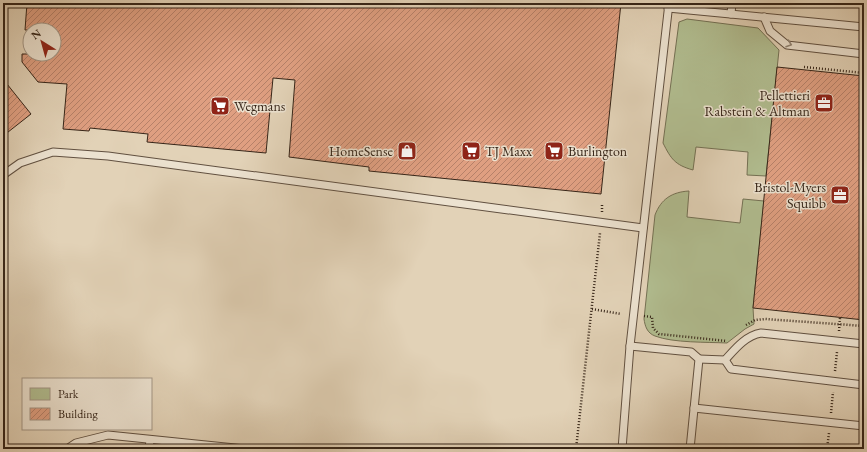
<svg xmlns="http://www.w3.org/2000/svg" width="867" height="452" font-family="'EB Garamond',serif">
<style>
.green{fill:#b1bd90;stroke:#747154}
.building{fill:url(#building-hatch);stroke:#362518}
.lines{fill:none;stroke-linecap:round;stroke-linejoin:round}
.lane-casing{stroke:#615040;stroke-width:9}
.path{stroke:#362518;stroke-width:2.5;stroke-dasharray:1 2;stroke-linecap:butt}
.lane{stroke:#ece2d0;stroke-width:7}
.oneway{stroke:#918474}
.labels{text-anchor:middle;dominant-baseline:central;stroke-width:3;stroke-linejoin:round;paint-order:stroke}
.poi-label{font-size:14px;fill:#362518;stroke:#ece2d0;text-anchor:end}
</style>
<defs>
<pattern id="building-hatch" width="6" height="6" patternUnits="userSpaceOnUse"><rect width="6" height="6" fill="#df9f81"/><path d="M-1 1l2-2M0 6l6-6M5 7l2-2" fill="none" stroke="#b68169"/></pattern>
</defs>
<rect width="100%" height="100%" fill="#e2d2b7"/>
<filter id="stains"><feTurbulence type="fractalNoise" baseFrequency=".005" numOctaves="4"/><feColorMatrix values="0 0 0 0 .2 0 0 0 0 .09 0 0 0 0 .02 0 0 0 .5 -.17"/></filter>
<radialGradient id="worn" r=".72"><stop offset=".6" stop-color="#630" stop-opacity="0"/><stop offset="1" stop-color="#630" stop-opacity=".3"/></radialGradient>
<!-- green -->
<g class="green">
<path d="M 687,19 L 758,28 L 779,50 L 766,176 L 747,175 L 748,152 L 696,147 L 693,170 C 675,165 671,159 663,143 L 679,22 Z"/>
<path d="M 689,191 L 687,217 L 740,223 L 743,199 L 764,201 L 753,308 L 754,324 L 745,329 L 727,343 C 707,342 673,343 655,336 C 647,333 645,326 644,319 L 655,215 C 661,199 672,192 689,191 Z"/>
</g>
<!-- building -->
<g class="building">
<polygon points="27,3 621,3 601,194 369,171 369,167 289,157 295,80 273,78 266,153 147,142 148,134 90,128 89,131 63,129 67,84 38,82 22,62 22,54 54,54 54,30 25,30"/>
<polygon points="777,67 864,76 864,320 753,308"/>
<polygon points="3,79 31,114 3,136"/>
</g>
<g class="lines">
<defs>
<g id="lane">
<polyline points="668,8 864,27"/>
<polyline points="731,14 732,3"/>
<polyline points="764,17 770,31 787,45 864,54"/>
<polyline points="3,175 20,163 53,152 108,156 643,228"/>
<polyline points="630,346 691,352 699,359 690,449"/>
<path d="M 699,359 L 725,360 C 735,349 745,336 761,333 L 864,344"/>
<polyline points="725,360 731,369 864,385"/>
<polyline points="694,408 864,426"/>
<polyline points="67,449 76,443 108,435 245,449"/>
<polyline points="149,449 150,440"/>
<polyline points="622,449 630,346 669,3"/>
</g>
</defs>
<!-- lane casing -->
<use href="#lane" class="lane-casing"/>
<!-- path -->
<g class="path">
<polyline points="804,67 864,73"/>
<polyline points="862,75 863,64"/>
<polyline points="602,212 602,205"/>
<polyline points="592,309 621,314"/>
<polyline points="644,316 652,317 653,328 659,334 727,341"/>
<polyline points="746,325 755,320 765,319 864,326"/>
<polyline points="839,331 840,318"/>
<polyline points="835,371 837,352"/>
<polyline points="831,413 833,392"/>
<polyline points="576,449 600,233"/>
<polyline points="827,449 829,433"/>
</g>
<!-- lane -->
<use href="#lane" class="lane"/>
</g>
<!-- one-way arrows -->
<defs><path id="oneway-chevron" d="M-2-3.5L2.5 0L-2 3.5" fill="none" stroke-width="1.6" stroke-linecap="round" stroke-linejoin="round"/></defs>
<use class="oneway" href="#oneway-chevron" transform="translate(789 44) rotate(19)"/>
<!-- icons -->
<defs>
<symbol id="office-square" viewBox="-11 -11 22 22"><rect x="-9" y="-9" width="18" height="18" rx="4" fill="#8f2418" stroke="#ece2d0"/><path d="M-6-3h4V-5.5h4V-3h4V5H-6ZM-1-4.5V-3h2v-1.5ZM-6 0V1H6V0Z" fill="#fff"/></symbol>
<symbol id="supermarket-square" viewBox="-11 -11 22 22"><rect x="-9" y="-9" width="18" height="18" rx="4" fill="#8f2418" stroke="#ece2d0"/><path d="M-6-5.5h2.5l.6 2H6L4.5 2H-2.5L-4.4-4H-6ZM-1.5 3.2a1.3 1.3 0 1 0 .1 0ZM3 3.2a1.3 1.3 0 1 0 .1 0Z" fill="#fff"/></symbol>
<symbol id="shop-square" viewBox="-11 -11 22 22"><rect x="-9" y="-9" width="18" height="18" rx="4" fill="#8f2418" stroke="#ece2d0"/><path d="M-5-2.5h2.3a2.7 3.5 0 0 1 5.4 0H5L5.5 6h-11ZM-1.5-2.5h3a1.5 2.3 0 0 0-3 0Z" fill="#fff"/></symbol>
</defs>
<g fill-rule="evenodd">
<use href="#office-square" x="813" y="92" width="22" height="22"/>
<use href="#supermarket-square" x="209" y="95" width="22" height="22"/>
<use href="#shop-square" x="396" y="140" width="22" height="22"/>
<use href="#supermarket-square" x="460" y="140" width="22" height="22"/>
<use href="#supermarket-square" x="543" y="140" width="22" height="22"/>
<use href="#office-square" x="829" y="184" width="22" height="22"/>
</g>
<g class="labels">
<!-- poi labels -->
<g class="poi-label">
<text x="810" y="95">Pellettieri<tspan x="810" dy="16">Rabstein &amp; Altman</tspan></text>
<text x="234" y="106" text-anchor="start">Wegmans</text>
<text x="393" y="151">HomeSense</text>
<text x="485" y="151" text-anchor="start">TJ Maxx</text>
<text x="568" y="151" text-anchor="start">Burlington</text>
<text x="826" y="187">Bristol-Myers<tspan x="826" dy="16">Squibb</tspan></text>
</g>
</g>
<!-- margin -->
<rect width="867" height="452" fill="none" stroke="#e2d2b7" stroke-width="16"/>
<rect x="4" y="4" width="859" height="444" fill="none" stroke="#362518" stroke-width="2"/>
<rect x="8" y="8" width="851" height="436" fill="none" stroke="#362518"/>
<!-- legend -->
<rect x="22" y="378" width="130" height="52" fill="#ece2d0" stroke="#a39686"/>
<rect x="30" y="388" width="20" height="12" fill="#b1bd90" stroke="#a39686"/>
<text x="58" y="398" font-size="12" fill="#362518">Park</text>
<rect x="30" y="408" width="20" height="12" fill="url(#building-hatch)" stroke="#a39686"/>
<text x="58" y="418" font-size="12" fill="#362518">Building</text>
<!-- north arrow -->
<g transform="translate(42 42) rotate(323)"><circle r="19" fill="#ece2d0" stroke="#a39686"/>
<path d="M0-3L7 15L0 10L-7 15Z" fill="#8f2418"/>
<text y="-6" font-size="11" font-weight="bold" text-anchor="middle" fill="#362518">N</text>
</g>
<rect width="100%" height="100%" filter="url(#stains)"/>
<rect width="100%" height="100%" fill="url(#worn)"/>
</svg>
